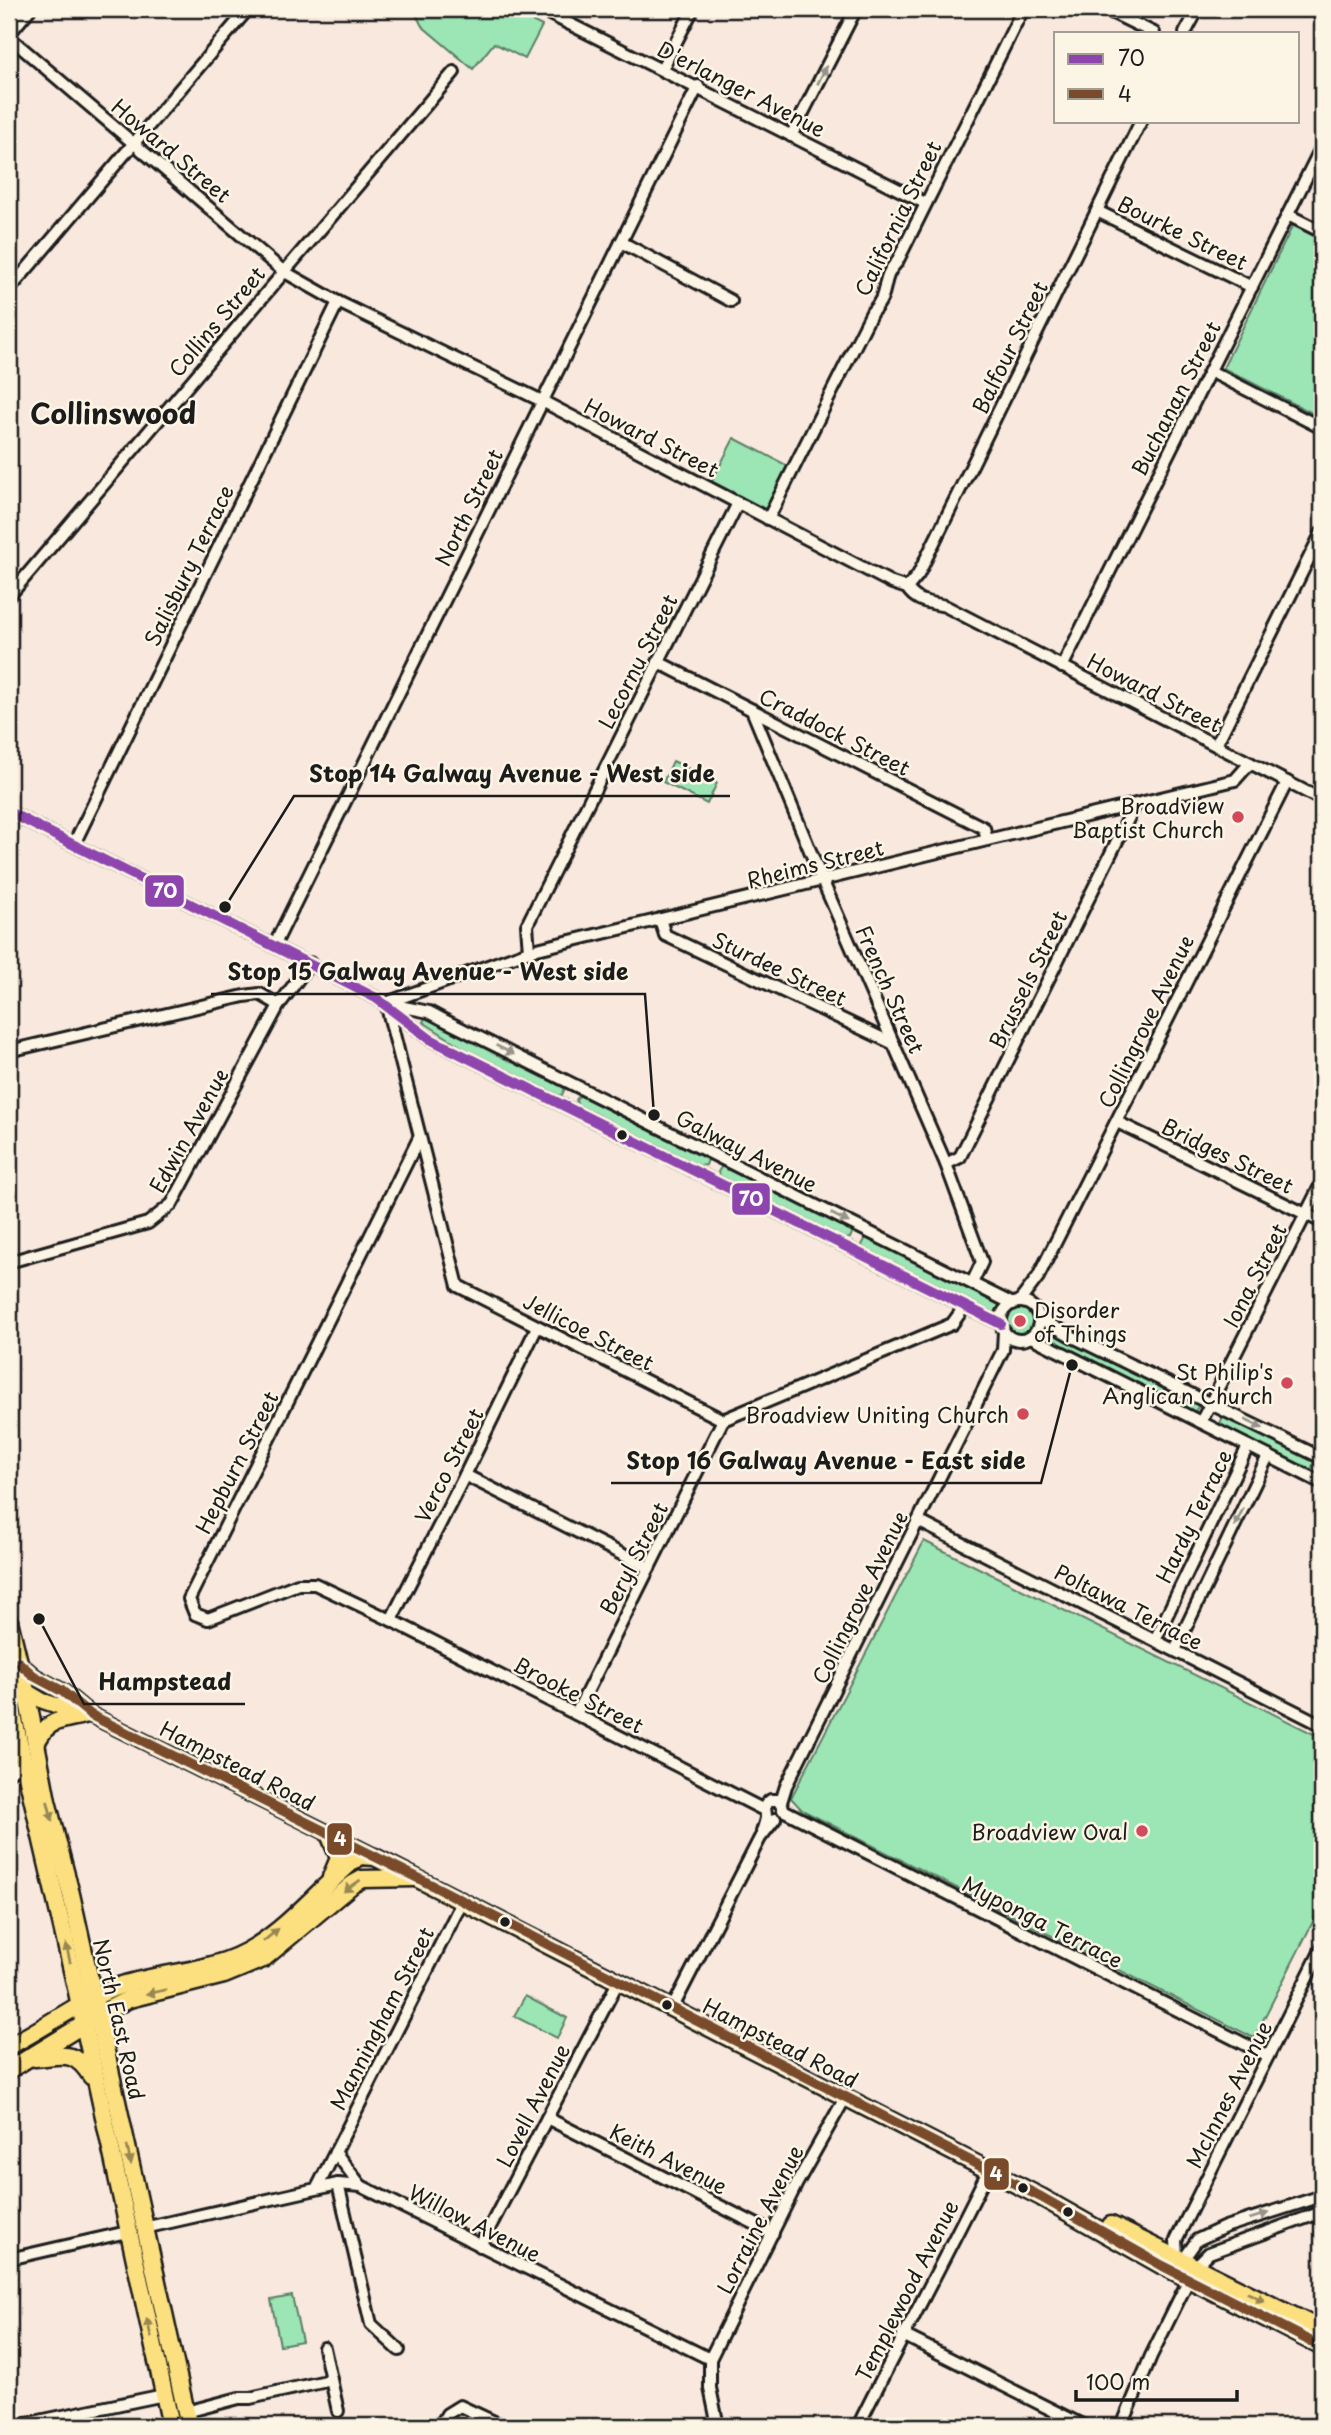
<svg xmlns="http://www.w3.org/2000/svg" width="1331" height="2435" font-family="'Playpen Sans',sans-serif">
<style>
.green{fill:#9ce5b4;stroke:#5c8068;stroke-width:2}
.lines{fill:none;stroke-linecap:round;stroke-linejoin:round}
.minor-casing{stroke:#1c1c1c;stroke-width:16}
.major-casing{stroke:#1c1c1c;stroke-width:19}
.highway-casing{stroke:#1c1c1c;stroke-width:21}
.minor{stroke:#fcf5e5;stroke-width:10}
.major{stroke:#fce080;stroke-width:14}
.highway{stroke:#fce080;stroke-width:16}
.bus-1-casing{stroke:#fcf5e5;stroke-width:16}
.bus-2-casing{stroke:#fcf5e5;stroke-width:16}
.bus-1{stroke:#8e44ad;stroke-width:10}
.bus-2{stroke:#7a4b2a;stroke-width:10}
.oneway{fill:#97938b}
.oneway2{fill:#978853}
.poi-dot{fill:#d1495b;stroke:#fcf5e5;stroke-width:2.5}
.bus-dot{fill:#1c1c1c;stroke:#fcf5e5;stroke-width:2.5}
.labels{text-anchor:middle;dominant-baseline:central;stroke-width:5;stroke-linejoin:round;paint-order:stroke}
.street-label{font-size:21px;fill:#1c1c1c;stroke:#fcf5e5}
.poi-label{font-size:21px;fill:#1c1c1c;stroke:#fcf5e5;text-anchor:end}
.district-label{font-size:28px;font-weight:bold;fill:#1c1c1c;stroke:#fcf5e5}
.leader{fill:none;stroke:#1c1c1c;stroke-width:2.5}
.callout-dot{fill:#1c1c1c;stroke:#fcf5e5;stroke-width:2.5}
.callout-label{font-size:23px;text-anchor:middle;font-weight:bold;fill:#1c1c1c;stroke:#fcf5e5;stroke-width:5;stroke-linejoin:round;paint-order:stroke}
.line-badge{stroke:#fcf5e5;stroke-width:2.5}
.badge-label{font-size:19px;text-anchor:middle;font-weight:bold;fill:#fff}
</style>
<rect width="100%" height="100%" fill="#f9e8de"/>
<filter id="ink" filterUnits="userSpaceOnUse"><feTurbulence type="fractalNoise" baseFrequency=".0143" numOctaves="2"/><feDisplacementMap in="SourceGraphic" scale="14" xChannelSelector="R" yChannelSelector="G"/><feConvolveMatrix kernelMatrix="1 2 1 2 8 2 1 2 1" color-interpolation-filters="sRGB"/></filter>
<g filter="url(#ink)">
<!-- green -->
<g class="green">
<polygon points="413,9 508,9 542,26 525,59 494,43 473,69 422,26"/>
<polygon points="1293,225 1322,240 1322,418 1223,368"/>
<polygon points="734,438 792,468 768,515 710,485"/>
<polygon points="673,761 717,783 707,804 663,782"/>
<polygon points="425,1018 452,1029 566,1086 562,1095 558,1096 468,1051 423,1022"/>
<polygon points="581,1093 709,1157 706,1165 699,1166 578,1106 576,1100"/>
<polygon points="723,1164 854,1229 850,1238 844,1239 720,1177 718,1172"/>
<polygon points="867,1236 1002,1301 995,1314 864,1249 862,1245"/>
<circle cx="1020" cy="1321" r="14"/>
<polygon points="1045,1325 1200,1404 1194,1413 1039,1336"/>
<polygon points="1224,1414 1315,1459 1312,1468 1307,1471 1219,1426"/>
<polygon points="924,1541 1322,1738 1322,1904 1254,2038 802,1810 791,1798"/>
<polygon points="525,1996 567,2018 557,2038 514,2016"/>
<polygon points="292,2296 302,2341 280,2345 271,2300"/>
</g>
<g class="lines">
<defs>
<g id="minor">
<polyline points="540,9 925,203"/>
<polyline points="1105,9 1154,33"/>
<polyline points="1185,33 1198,9"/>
<polyline points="9,34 30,9"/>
<path d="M 9,37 L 283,271 L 338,302 L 542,401 L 892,583 L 907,588 C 917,603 929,602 945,606 L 1322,800"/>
<polyline points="662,69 693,9"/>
<polyline points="791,136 856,9"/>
<polyline points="1097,211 1252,287"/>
<polyline points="1288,215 1322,232"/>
<polyline points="621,242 731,301"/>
<polyline points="9,290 248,9"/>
<polyline points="1210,371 1322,428"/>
<path d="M 768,519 L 872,312 C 891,293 879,280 897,262 L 1023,9"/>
<polyline points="907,588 918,575 1141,121"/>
<polyline points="9,596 454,72"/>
<polyline points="658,662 984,828 987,840"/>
<polyline points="1062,667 1322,146"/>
<polyline points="752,710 823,882 946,1164 982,1262 972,1283"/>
<polyline points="1216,745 1322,532"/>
<polyline points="9,812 376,998 430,1039 1001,1324"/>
<polyline points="74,844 338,302"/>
<polyline points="660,919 665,935 894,1044"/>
<polyline points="274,946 698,86"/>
<polyline points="529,951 527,925 738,503"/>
<polyline points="386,1003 529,951 1235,780 1250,763"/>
<polyline points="386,1003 458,1286 723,1420 952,1324 965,1306"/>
<polyline points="389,1004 429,1012 444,1020 1013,1304"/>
<polyline points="9,1051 244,996 260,994 279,1005"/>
<polyline points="1117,1122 1322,1222"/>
<polyline points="419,1138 189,1599 195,1614 208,1619 298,1584 315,1584 391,1620 764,1810"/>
<polyline points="946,1164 960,1157 1135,805"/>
<polyline points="9,1262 148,1223 172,1204 279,1005 310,963"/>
<circle cx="1020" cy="1321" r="19"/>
<polyline points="1019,1302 1038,1277 1287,782"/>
<polyline points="1039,1318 1071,1336 1322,1458"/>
<polyline points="1031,1337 1322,1483"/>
<polyline points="1201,1422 1322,1182"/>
<polyline points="465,1475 649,1568"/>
<polyline points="918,1521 1322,1725"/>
<polyline points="391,1620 465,1475 537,1327"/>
<polyline points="1155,1640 1248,1446"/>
<polyline points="1175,1650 1268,1456"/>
<polyline points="576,1714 723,1420"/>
<polyline points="9,1773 23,1761"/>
<polyline points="781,1802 786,1786 1003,1350 1004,1331"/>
<polyline points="783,1810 1268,2056"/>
<path d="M 762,1832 C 763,1828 766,1821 766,1817 C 766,1808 762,1806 771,1800 L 778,1800 L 783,1808"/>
<polyline points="672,2009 760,1838 775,1819"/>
<polyline points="547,2118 773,2233"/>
<polyline points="335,2152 361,2186"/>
<polyline points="338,2184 371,2324 399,2350"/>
<polyline points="317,2188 462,1902"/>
<polyline points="144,2228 338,2184 361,2186 710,2359 710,2388 718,2426"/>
<polyline points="480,2246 618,1982"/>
<polyline points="1177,2258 1176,2240 1322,1948"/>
<polyline points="9,2259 127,2232"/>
<polyline points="1183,2260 1197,2240 1225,2227 1322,2196"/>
<polyline points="1195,2267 1209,2253 1322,2212"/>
<polyline points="903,2335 1084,2426"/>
<polyline points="324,2348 338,2411"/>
<polyline points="710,2359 797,2183 845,2098"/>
<polyline points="186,2412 239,2398 250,2398 331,2380"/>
<polyline points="15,2426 164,2395"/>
<polyline points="440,2426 447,2414 460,2406 503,2426"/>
<path d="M 858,2426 C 900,2341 946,2257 988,2171"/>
<polyline points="1122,2426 1151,2356 1189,2279"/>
</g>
<g id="major">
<polyline points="18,1662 34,1676 62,1691 91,1715 374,1856"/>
<polyline points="26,1691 43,1701 86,1715"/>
</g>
<g id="highway">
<polyline points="9,1621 26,1691 47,1801 71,1894 189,2426"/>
<polyline points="9,1698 77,1992 171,2426"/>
<path d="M 36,1744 C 47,1719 59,1721 84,1715"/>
<polyline points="329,1834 339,1858 331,1877"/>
<path d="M 9,2046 C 47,2027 82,1999 122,1985 C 167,1971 216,1972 256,1946 C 290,1925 322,1887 353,1861 L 361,1856 L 375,1857 L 1041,2197 L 1163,2266 L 1322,2347"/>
<path d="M 35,2058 C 63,2056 74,2049 91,2076"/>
<polyline points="9,2070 107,2010 129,1999 224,1975 263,1959 353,1884 362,1879 415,1878"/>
<polyline points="1111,2225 1322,2330"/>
</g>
</defs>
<!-- minor casing -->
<use href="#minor" class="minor-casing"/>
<!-- major casing -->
<use href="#major" class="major-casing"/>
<!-- highway casing -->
<use href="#highway" class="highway-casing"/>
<!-- minor -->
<use href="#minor" class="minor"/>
<!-- major -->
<use href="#major" class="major"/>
<!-- highway -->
<use href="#highway" class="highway"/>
<defs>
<polyline id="bus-1" points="9,812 376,998 430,1039 1001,1324"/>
<polyline id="bus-2" points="18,1662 34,1676 62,1691 91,1715 418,1878 1041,2197 1163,2266 1322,2347"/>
</defs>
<!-- bus-1 casing -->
<use href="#bus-1" class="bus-1-casing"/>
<!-- bus-2 casing -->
<use href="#bus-2" class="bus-2-casing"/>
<!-- bus-1 -->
<use href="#bus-1" class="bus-1"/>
<!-- bus-2 -->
<use href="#bus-2" class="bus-2"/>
</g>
<!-- one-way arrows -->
<defs><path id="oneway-solid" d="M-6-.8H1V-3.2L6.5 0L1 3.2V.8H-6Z" transform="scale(1.75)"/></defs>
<g class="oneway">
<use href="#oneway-solid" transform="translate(822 75) rotate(-64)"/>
<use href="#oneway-solid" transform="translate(505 1050) rotate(27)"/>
<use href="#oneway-solid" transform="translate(840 1218) rotate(27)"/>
<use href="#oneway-solid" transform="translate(1254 1424) rotate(26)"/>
<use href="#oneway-solid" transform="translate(1239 1517) rotate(116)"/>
<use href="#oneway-solid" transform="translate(1259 2216) rotate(-18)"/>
</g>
<g class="oneway2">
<use href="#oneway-solid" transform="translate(50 1811) rotate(76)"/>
<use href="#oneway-solid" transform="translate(352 1886) rotate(145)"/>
<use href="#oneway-solid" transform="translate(271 1935) rotate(-40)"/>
<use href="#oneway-solid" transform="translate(68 1953) rotate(-103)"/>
<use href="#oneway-solid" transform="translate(156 1992) rotate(167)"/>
<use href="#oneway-solid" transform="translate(129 2155) rotate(78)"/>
<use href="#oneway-solid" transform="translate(1256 2297) rotate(27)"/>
<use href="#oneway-solid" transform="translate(149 2328) rotate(-103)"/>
</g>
</g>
<!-- markers -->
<g class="poi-dot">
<circle cx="1238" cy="817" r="7"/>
<circle cx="1020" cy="1321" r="7"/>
<circle cx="1287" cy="1383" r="7"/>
<circle cx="1023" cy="1414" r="7"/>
<circle cx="1142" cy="1831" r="7"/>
</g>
<g class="bus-dot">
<circle cx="622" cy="1135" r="6"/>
<circle cx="505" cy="1922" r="6"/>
<circle cx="667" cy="2005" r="6"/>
<circle cx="1023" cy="2188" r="6"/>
<circle cx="1068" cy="2212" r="6"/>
</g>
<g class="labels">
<!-- street labels -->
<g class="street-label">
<text transform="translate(742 88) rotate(27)">D'erlanger Avenue</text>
<text transform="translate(172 150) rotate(40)">Howard Street</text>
<text transform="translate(897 218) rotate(-64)">California Street</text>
<text transform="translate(1183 232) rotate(26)">Bourke Street</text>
<text transform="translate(216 321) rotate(-50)">Collins Street</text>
<text transform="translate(1009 347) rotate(-64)">Balfour Street</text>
<text transform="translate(1175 398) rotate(-63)">Buchanan Street</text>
<text transform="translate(652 437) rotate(27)">Howard Street</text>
<text transform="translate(468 507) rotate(-64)">North Street</text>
<text transform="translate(188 565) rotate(-64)">Salisbury Terrace</text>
<text transform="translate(637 661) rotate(-63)">Lecornu Street</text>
<text transform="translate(1155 692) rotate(27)">Howard Street</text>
<text transform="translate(835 731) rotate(27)">Craddock Street</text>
<text transform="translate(815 863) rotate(-14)">Rheims Street</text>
<text transform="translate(780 968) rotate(25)">Sturdee Street</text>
<text transform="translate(1027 979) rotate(-64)">Brussels Street</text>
<text transform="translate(891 989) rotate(66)">French Street</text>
<text transform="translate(1145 1021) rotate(-64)">Collingrove Avenue</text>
<text transform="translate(188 1130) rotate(-61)">Edwin Avenue</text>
<text transform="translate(747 1150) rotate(27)">Galway Avenue</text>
<text transform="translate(1228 1155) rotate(26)">Bridges Street</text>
<text transform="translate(1254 1275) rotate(-63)">Iona Street</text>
<text transform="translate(589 1331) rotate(27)">Jellicoe Street</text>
<text transform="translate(236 1462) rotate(-63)">Hepburn Street</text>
<text transform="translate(448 1465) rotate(-63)">Verco Street</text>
<text transform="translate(1193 1516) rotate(-64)">Hardy Terrace</text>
<text transform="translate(633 1558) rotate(-63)">Beryl Street</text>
<text transform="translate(859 1597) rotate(-64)">Collingrove Avenue</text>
<text transform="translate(1129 1606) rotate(27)">Poltawa Terrace</text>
<text transform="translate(579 1694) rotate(27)">Brooke Street</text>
<text transform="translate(238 1765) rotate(27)">Hampstead Road</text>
<text transform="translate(1043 1921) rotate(27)">Myponga Terrace</text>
<text transform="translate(381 2018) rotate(-63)">Manningham Street</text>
<text transform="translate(120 2019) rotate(77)">North East Road</text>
<text transform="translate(781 2042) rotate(27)">Hampstead Road</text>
<text transform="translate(1228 2094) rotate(-63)">McInnes Avenue</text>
<text transform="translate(532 2105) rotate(-63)">Lovell Avenue</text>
<text transform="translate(669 2158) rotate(27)">Keith Avenue</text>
<text transform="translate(759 2219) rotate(-63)">Lorraine Avenue</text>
<text transform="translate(475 2222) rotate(27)">Willow Avenue</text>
<text transform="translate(906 2290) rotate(-63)">Templewood Avenue</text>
</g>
<!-- poi labels -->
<g class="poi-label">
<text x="1224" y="805">Broadview<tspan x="1224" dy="24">Baptist Church</tspan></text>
<text x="1034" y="1309" text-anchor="start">Disorder<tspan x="1034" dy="24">of Things</tspan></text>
<text x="1273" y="1371">St Philip's<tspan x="1273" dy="24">Anglican Church</tspan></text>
<text x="1009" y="1414">Broadview Uniting Church</text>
<text x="1128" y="1831">Broadview Oval</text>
</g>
<!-- district labels -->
<g class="district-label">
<text x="113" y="412">Collinswood</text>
</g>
</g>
<!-- callouts -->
<path class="leader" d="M225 907L294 796H730M654 1115L645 994H211M1072 1365L1041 1483H611M39 1619L84 1704H245"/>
<g class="callout-dot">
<circle cx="225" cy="907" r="7"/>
<circle cx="654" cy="1115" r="7"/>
<circle cx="1072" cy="1365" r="7"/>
<circle cx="39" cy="1619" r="7"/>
</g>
<g class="callout-label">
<text x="512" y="782">Stop 14 Galway Avenue - West side</text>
<text x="428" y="980">Stop 15 Galway Avenue - West side</text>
<text x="826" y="1469">Stop 16 Galway Avenue - East side</text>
<text x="165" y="1690">Hampstead</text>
</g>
<g class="line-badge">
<rect x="144" y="874" width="41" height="34" rx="7" fill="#8e44ad"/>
<rect x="731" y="1182" width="40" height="34" rx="7" fill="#8e44ad"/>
<rect x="326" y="1822" width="27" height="34" rx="7" fill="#7a4b2a"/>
<rect x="983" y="2157" width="27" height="34" rx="7" fill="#7a4b2a"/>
</g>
<g class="badge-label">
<text x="165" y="898">70</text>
<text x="751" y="1206">70</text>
<text x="340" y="1846">4</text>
<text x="996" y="2181">4</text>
</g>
<!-- margin -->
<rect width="1331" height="2435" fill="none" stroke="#fcf5e5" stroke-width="35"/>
<rect x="18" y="18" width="1296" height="2400" fill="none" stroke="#1c1c1c" stroke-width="2.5" filter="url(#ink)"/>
<!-- legend -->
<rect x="1054" y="32" width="245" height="91" fill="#fcf5e5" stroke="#a29e95" stroke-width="2"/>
<rect x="1068" y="54" width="35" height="10" fill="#8e44ad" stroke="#a29e95" stroke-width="2"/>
<text x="1118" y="66" font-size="21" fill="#1c1c1c">70</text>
<rect x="1068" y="89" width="35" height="10" fill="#7a4b2a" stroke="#a29e95" stroke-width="2"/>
<text x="1118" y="102" font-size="21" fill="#1c1c1c">4</text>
<!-- scale -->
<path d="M1076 2390v10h161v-10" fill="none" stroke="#1c1c1c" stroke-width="3.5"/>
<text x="1086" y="2390" font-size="21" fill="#1c1c1c" stroke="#fcf5e5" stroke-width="5" paint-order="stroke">100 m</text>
</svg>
